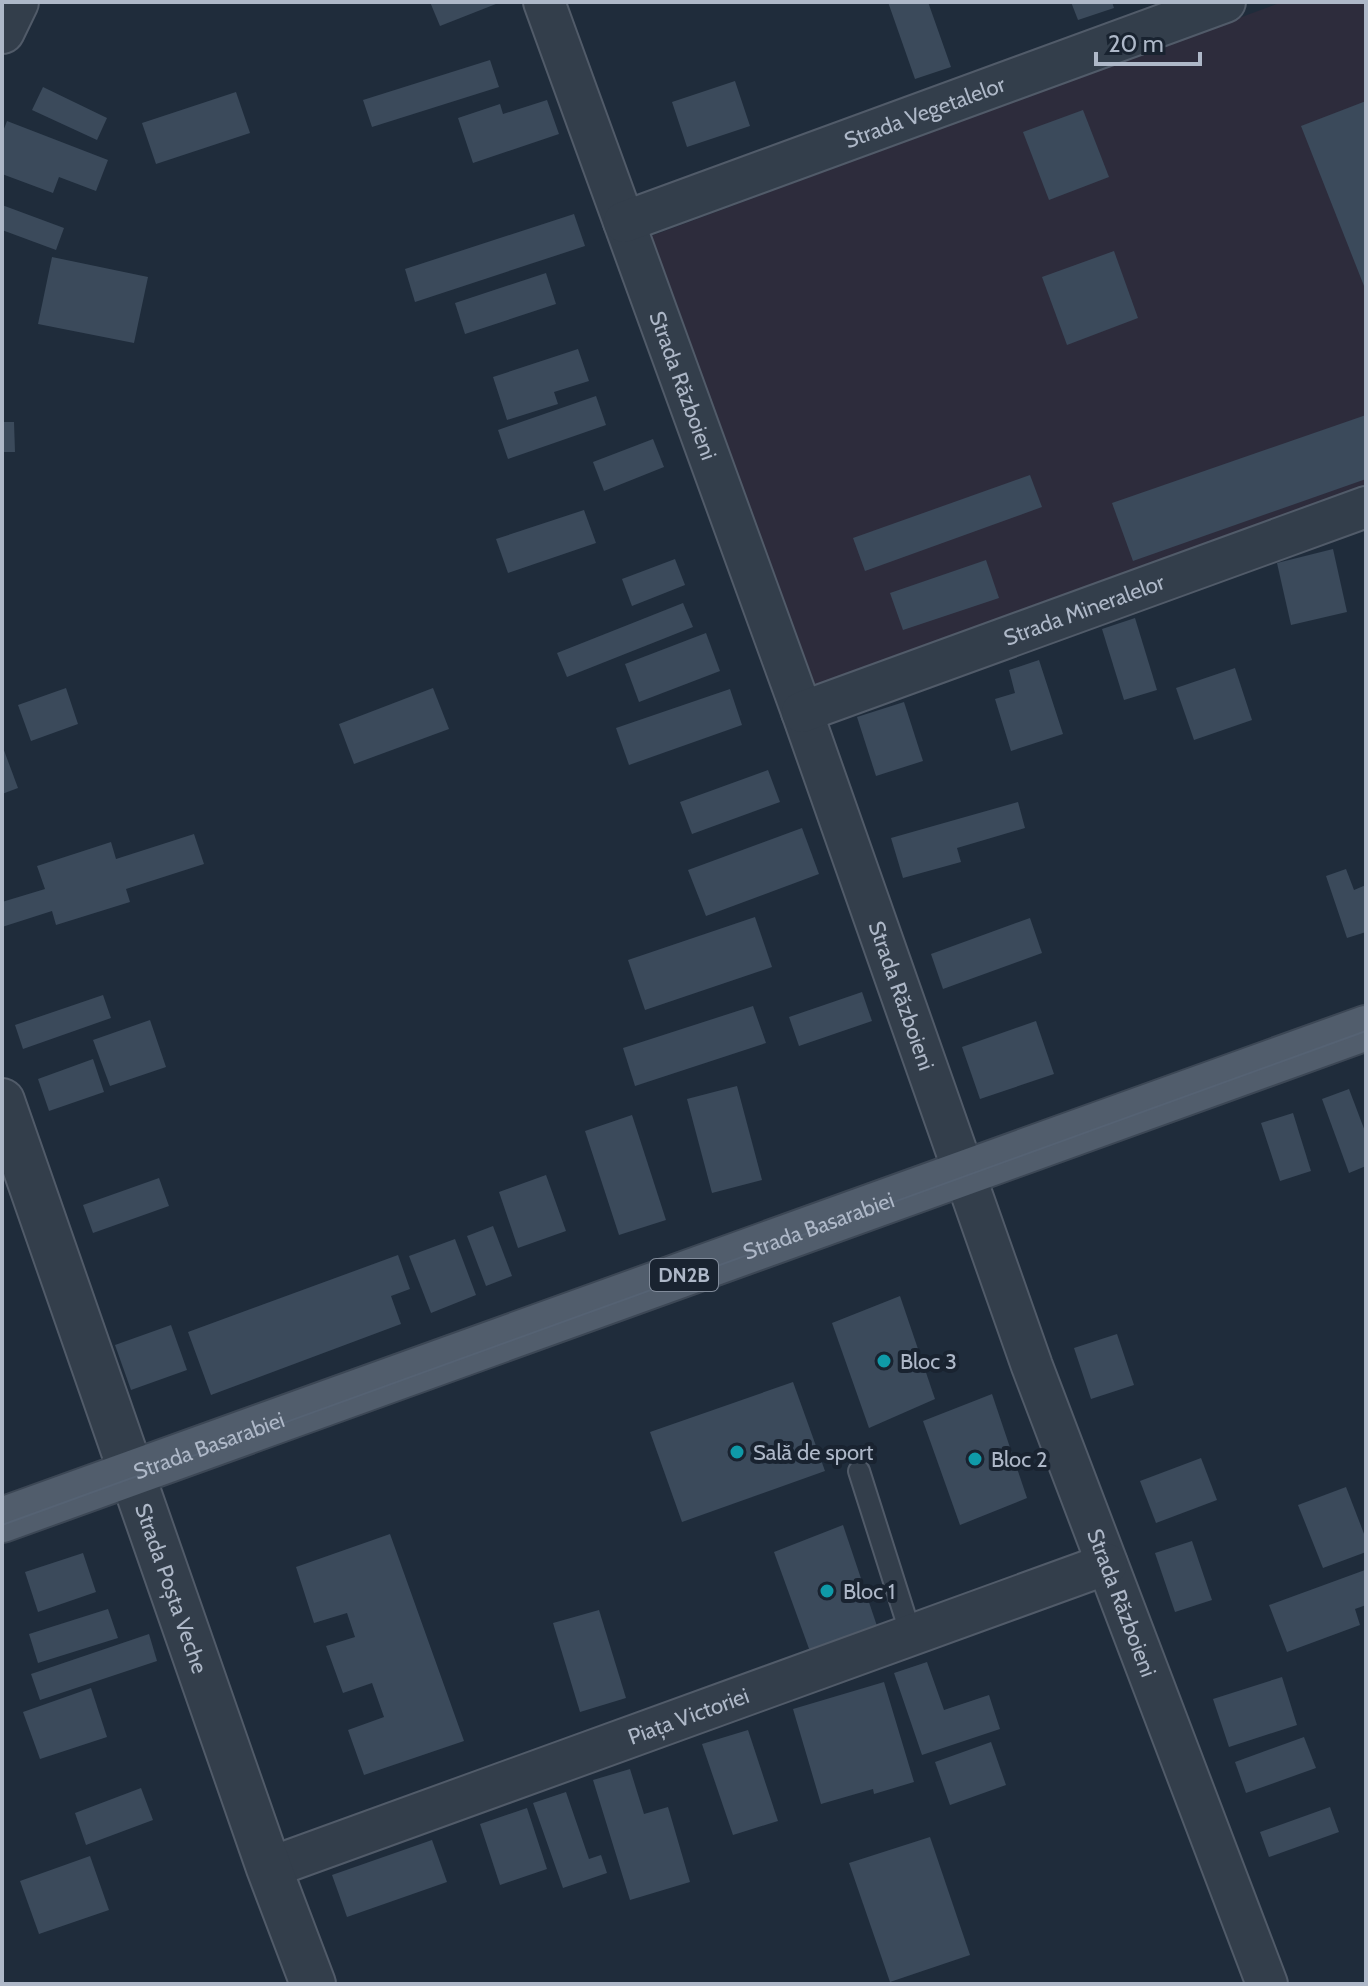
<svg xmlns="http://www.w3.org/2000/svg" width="1368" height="1986" font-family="Cabin,sans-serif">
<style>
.medical{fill:#2d2c3c}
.building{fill:#3b4a5b}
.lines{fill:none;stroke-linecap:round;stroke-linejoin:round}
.service-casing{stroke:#515b69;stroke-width:24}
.minor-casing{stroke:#515b69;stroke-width:44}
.tertiary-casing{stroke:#515b69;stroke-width:48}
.primary-casing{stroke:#3c4755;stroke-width:48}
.service{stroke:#333e4b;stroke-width:20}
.minor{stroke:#333e4b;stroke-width:40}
.tertiary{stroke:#333e4b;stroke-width:44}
.primary{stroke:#515d6c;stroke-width:44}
.tram{stroke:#556273;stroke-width:2}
.culture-dot{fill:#0f9aa8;stroke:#192330;stroke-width:3}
.labels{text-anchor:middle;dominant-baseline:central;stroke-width:8;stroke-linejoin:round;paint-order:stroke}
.shield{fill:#192330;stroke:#818b9a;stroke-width:2}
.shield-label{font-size:20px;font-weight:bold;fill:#aeb8c8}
.street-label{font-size:22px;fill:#aeb8c8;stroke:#192330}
.poi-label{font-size:22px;fill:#aeb8c8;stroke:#192330;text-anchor:start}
</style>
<rect width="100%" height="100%" fill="#1f2c3b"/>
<!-- medical -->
<polygon class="medical" points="1282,2 1366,2 1366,492 816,695 643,239"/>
<!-- building -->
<g class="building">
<polygon points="430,2 501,2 440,26"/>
<polygon points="888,2 928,2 951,67 915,79"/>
<polygon points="1071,2 1112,2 1114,8 1078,20"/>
<polygon points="490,60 499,87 372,127 363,100"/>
<polygon points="735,81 750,126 687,147 672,102"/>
<polygon points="43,87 107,118 97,140 32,110"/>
<polygon points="236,92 250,133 156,164 142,123"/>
<polygon points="547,100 559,134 473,163 458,118 500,104 503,114"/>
<polygon points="1366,101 1366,291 1301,126"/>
<polygon points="1083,110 1109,177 1049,200 1023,132"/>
<polygon points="7,121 108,160 96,191 59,177 53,193 2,174 2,134"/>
<polygon points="2,205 64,228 56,250 2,230"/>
<polygon points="574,214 585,246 415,302 405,269"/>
<polygon points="1114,251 1138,318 1067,345 1042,277"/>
<polygon points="52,257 148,277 134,343 38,324"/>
<polygon points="546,273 556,304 465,334 455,303"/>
<polygon points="578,349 589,381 554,392 558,404 507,420 493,377"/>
<polygon points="596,396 606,425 508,459 498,430"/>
<polygon points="1366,415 1366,479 1133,561 1112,503"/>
<polygon points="2,422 14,422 15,452 2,452"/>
<polygon points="653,439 664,467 604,491 593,462"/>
<polygon points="1030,475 1042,507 865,571 853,538"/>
<polygon points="584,510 596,543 508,573 496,539"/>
<polygon points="1333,549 1347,612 1291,625 1277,563"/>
<polygon points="675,559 685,585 632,606 622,579"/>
<polygon points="986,560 999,598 903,630 890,593"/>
<polygon points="683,603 693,627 567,677 557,653"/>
<polygon points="1135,618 1157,690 1124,700 1102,629"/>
<polygon points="706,633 720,671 639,702 625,664"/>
<polygon points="1039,660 1063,734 1011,751 995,699 1015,693 1009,670"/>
<polygon points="1235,668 1252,720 1194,740 1176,688"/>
<polygon points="66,688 78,724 31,741 18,705"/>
<polygon points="433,688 449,729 354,764 339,724"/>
<polygon points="730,689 742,725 629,765 616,728"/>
<polygon points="904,702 923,761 876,776 857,717"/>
<polygon points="2,745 18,788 2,794"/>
<polygon points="768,770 780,802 692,834 680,802"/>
<polygon points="1018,802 1025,828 957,848 961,862 903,878 891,838"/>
<polygon points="802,828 819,874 706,916 688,870"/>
<polygon points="194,834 204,864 126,889 130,902 56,925 52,911 2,927 2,902 45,889 37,866 111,842 116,859"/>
<polygon points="1346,869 1354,890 1366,885 1366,932 1347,938 1326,876"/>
<polygon points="755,917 772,967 645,1010 628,960"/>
<polygon points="1030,918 1042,953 943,989 931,954"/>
<polygon points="862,992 872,1021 799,1046 789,1017"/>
<polygon points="103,995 111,1018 23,1049 15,1025"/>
<polygon points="753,1006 766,1043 635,1086 623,1048"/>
<polygon points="150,1020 166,1067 110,1086 93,1040"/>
<polygon points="1036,1021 1054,1074 980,1099 962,1047"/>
<polygon points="93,1059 104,1092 49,1111 38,1079"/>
<polygon points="737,1086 762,1180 712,1193 687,1099"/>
<polygon points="1349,1089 1366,1134 1366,1166 1349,1173 1322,1099"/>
<polygon points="1293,1113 1311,1171 1280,1181 1261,1123"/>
<polygon points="632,1115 666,1220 619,1235 585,1131"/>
<polygon points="546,1175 566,1231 518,1248 499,1192"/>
<polygon points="159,1178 169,1206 93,1233 83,1205"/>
<polygon points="493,1226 512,1276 486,1286 467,1236"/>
<polygon points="455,1239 476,1295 431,1313 409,1256"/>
<polygon points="398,1255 410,1289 391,1296 401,1324 211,1395 188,1332"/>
<polygon points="900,1296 935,1399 869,1428 832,1323"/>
<polygon points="171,1325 187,1370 131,1390 115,1345"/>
<polygon points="1117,1334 1134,1385 1091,1399 1074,1348"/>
<polygon points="793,1382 825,1471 682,1522 650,1432"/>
<polygon points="992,1394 1027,1498 960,1525 923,1421"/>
<polygon points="1201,1458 1217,1500 1156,1523 1140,1481"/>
<polygon points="1346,1487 1366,1539 1366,1552 1323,1568 1298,1505"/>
<polygon points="843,1525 878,1629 812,1657 774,1552"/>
<polygon points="390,1534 464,1741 364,1775 348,1730 384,1717 372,1683 343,1693 326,1646 355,1637 347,1613 314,1623 296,1567"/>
<polygon points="1192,1541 1212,1600 1175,1612 1155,1553"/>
<polygon points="83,1553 96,1592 38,1612 25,1572"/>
<polygon points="1365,1570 1366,1605 1355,1609 1360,1625 1287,1652 1269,1605"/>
<polygon points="108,1609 118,1638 38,1663 29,1634"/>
<polygon points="599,1610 626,1698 580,1712 553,1623"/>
<polygon points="149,1634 157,1661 40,1700 31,1674"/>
<polygon points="927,1662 944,1710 989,1695 1000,1729 922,1755 894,1673"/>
<polygon points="1282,1677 1297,1725 1229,1747 1213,1699"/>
<polygon points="884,1682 914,1782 874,1794 873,1789 821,1804 793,1709"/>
<polygon points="91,1688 107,1737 40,1759 23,1712"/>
<polygon points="748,1730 778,1821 733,1835 702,1744"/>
<polygon points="1304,1737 1316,1768 1246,1793 1235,1762"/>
<polygon points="991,1742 1006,1785 950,1805 935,1762"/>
<polygon points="630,1769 644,1814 668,1807 690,1882 630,1900 593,1780"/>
<polygon points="141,1788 153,1820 86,1845 75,1813"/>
<polygon points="566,1792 589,1859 601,1855 607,1873 563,1888 533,1803"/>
<polygon points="1330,1807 1339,1832 1269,1857 1260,1832"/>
<polygon points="527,1808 547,1869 500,1885 480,1824"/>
<polygon points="930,1837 970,1955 890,1982 849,1863"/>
<polygon points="432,1840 447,1882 347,1917 332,1875"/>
<polygon points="90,1856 109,1910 39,1934 20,1881"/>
</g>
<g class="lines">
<defs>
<polyline id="service" points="859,1471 911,1635"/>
<g id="minor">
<path id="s1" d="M 544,2 L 802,712 L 1032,1366 L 1267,1984"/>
<path id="s2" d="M 624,222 L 1225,2"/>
<path id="s3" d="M 802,712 L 1366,507"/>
<path id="s4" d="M 269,1868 L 1107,1564"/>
</g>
<g id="tertiary">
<polyline points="2,31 16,2"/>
<path id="s5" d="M 2,1101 L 269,1868 L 313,1984"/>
</g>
<g id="primary">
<path id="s6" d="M 2,1520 L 1366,1028"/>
</g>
</defs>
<!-- service casing -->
<use href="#service" class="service-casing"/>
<!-- minor casing -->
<use href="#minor" class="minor-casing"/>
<!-- tertiary casing -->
<use href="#tertiary" class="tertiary-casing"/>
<!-- primary casing -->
<use href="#primary" class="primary-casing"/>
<!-- service -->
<use href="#service" class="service"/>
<!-- minor -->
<use href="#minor" class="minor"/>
<!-- tertiary -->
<use href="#tertiary" class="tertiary"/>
<!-- primary -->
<use href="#primary" class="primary"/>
<!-- tram -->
<polyline class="tram" points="2,1525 1366,1031"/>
</g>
<!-- markers -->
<g class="culture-dot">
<circle cx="884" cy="1361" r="8"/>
<circle cx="737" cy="1452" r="8"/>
<circle cx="975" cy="1459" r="8"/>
<circle cx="827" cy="1591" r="8"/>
</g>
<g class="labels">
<!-- shield labels -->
<rect class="shield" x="650" y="1259" width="68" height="32" rx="6"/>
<g class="shield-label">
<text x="684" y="1275">DN2B</text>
</g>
<!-- street labels -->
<g class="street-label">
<text stroke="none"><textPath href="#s2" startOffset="320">Strada Vegetalelor</textPath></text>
<text stroke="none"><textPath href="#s1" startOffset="408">Strada Războieni</textPath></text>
<text stroke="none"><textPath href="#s3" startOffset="300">Strada Mineralelor</textPath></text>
<text stroke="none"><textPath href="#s1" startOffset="1056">Strada Războieni</textPath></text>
<text stroke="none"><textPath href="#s6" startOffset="868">Strada Basarabiei</textPath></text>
<text stroke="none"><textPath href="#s6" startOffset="220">Strada Basarabiei</textPath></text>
<text stroke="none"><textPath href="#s5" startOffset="516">Strada Poșta Veche</textPath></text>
<text stroke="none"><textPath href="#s1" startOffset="1702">Strada Războieni</textPath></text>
<text stroke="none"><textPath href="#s4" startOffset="446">Piața Victoriei</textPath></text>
</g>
<!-- poi labels -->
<g class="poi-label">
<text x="900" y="1361">Bloc 3</text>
<text x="753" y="1452">Sală de sport</text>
<text x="991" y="1459">Bloc 2</text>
<text x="843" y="1591">Bloc 1</text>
</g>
</g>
<!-- border -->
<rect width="1368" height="1986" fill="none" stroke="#aeb8c8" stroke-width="8"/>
<!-- scale -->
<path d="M1096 52v12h104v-12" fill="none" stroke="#aeb8c8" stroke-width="4"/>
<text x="1108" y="52" font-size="24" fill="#aeb8c8" stroke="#192330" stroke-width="6" paint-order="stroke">20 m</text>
</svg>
